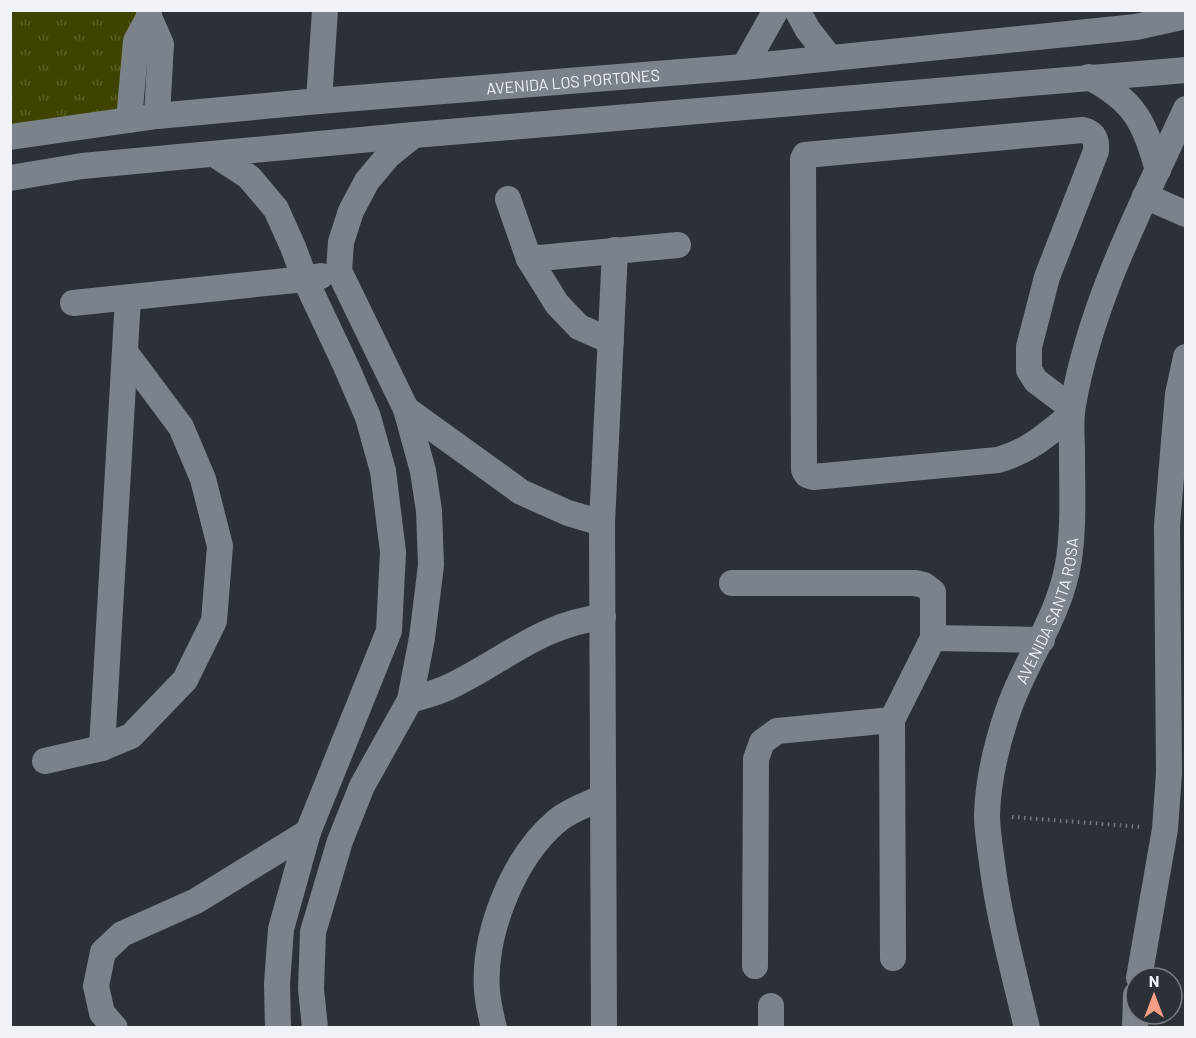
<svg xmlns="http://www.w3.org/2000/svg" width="1196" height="1038" font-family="Barlow,sans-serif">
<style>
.grass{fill:url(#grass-tufts)}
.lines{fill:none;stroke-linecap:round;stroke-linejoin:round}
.path{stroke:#777c82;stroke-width:4;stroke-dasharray:1.5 4.5;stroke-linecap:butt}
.street{stroke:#7c828a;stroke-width:26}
.labels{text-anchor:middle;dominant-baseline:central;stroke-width:6;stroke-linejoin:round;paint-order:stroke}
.street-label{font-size:16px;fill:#eff2f7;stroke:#2c3138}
</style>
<defs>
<pattern id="grass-tufts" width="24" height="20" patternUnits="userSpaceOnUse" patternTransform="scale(1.5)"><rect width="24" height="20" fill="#3f4300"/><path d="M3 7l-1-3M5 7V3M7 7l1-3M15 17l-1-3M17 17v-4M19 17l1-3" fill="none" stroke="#5b5f26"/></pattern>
</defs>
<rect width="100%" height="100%" fill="#2c3138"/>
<!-- grass -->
<polygon class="grass" points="11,11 137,11 125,126 11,124"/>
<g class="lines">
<!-- path -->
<polyline class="path" points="1012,817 1142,827"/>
<!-- street -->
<g class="street">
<polyline points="797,10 808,30 830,58"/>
<polyline points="149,17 161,44 157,116"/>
<polyline points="744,67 776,10"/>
<path d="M 1089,77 C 1135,101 1144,122 1158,170"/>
<polyline points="319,101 325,10"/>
<polyline points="129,120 136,41 149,17 149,10"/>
<path id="s1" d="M 10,137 L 157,116 L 319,101 L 744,67 L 1136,27 L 1186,16"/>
<polyline points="214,154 249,177 276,209 293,247 305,279 346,366 368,417 383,471 393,552 389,631 308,832 281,929 277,984 278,1028"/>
<polyline points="10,178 82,166 414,135 1186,70"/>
<polyline points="1145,196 1186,214"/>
<polyline points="508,199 529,259 557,304 579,327 611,341"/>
<polyline points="529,259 678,245"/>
<polyline points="73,303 305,279 321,276"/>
<polyline points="406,409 521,492 568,513 602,523"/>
<path d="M 1071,415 C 1046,435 1030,451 998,460 L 813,477 L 807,475 L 804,470 L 803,159 L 805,155 L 1083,130 C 1094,133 1097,140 1096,151 L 1047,277 L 1029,347 L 1029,370 L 1036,381 L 1072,408"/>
<polyline points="732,583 915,583 924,585 933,592 933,638 892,720 893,958"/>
<polyline points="933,638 1042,640"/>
<path d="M 410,700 C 424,696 440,692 453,685 C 506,659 542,624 603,617"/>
<polyline points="102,748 128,298"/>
<polyline points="45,761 102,748 131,736 185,680 214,621 220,546 203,479 181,427 125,352"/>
<polyline points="755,966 756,759 762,742 777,731 892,720"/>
<polyline points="1139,978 1165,829 1169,773 1167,525 1178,394 1186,357"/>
<polyline points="771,1006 771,1028"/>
<polyline points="115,1028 102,1013 96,986 103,952 122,934 196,901 308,832"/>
<polyline points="315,1028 311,989 313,932 340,841 362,786 410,700 422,638 431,565 429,511 423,471 406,409 339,271 341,242 351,211 367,181 388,156 414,135"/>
<path d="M 494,1028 C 491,1016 488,1003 487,991 C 483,934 513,857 558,820 C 570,810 589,804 603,797"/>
<polyline points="604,1028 602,523 615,250"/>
<path id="s2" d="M 1027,1028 C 1014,973 999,918 992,863 C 990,847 987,830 987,815 C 988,780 997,743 1008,711 C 1026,658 1060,618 1069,559 C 1074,524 1072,489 1072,453 C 1072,438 1070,421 1073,405 C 1091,301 1142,205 1186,109"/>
<polyline points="1135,1028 1136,995"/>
</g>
</g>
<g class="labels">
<!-- street labels -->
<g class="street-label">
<text stroke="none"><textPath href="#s1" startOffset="566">AVENIDA LOS PORTONES</textPath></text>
<text stroke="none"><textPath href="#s2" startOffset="432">AVENIDA SANTA ROSA</textPath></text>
</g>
</g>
<!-- border -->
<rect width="1196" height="1038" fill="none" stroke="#eff2f7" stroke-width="24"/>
<!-- north arrow -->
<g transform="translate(1154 996)"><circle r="28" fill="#2c3138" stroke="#7a7e84" stroke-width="1.5"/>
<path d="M0-4.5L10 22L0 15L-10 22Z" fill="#f49e86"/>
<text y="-9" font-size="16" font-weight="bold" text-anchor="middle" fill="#eff2f7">N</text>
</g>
</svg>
